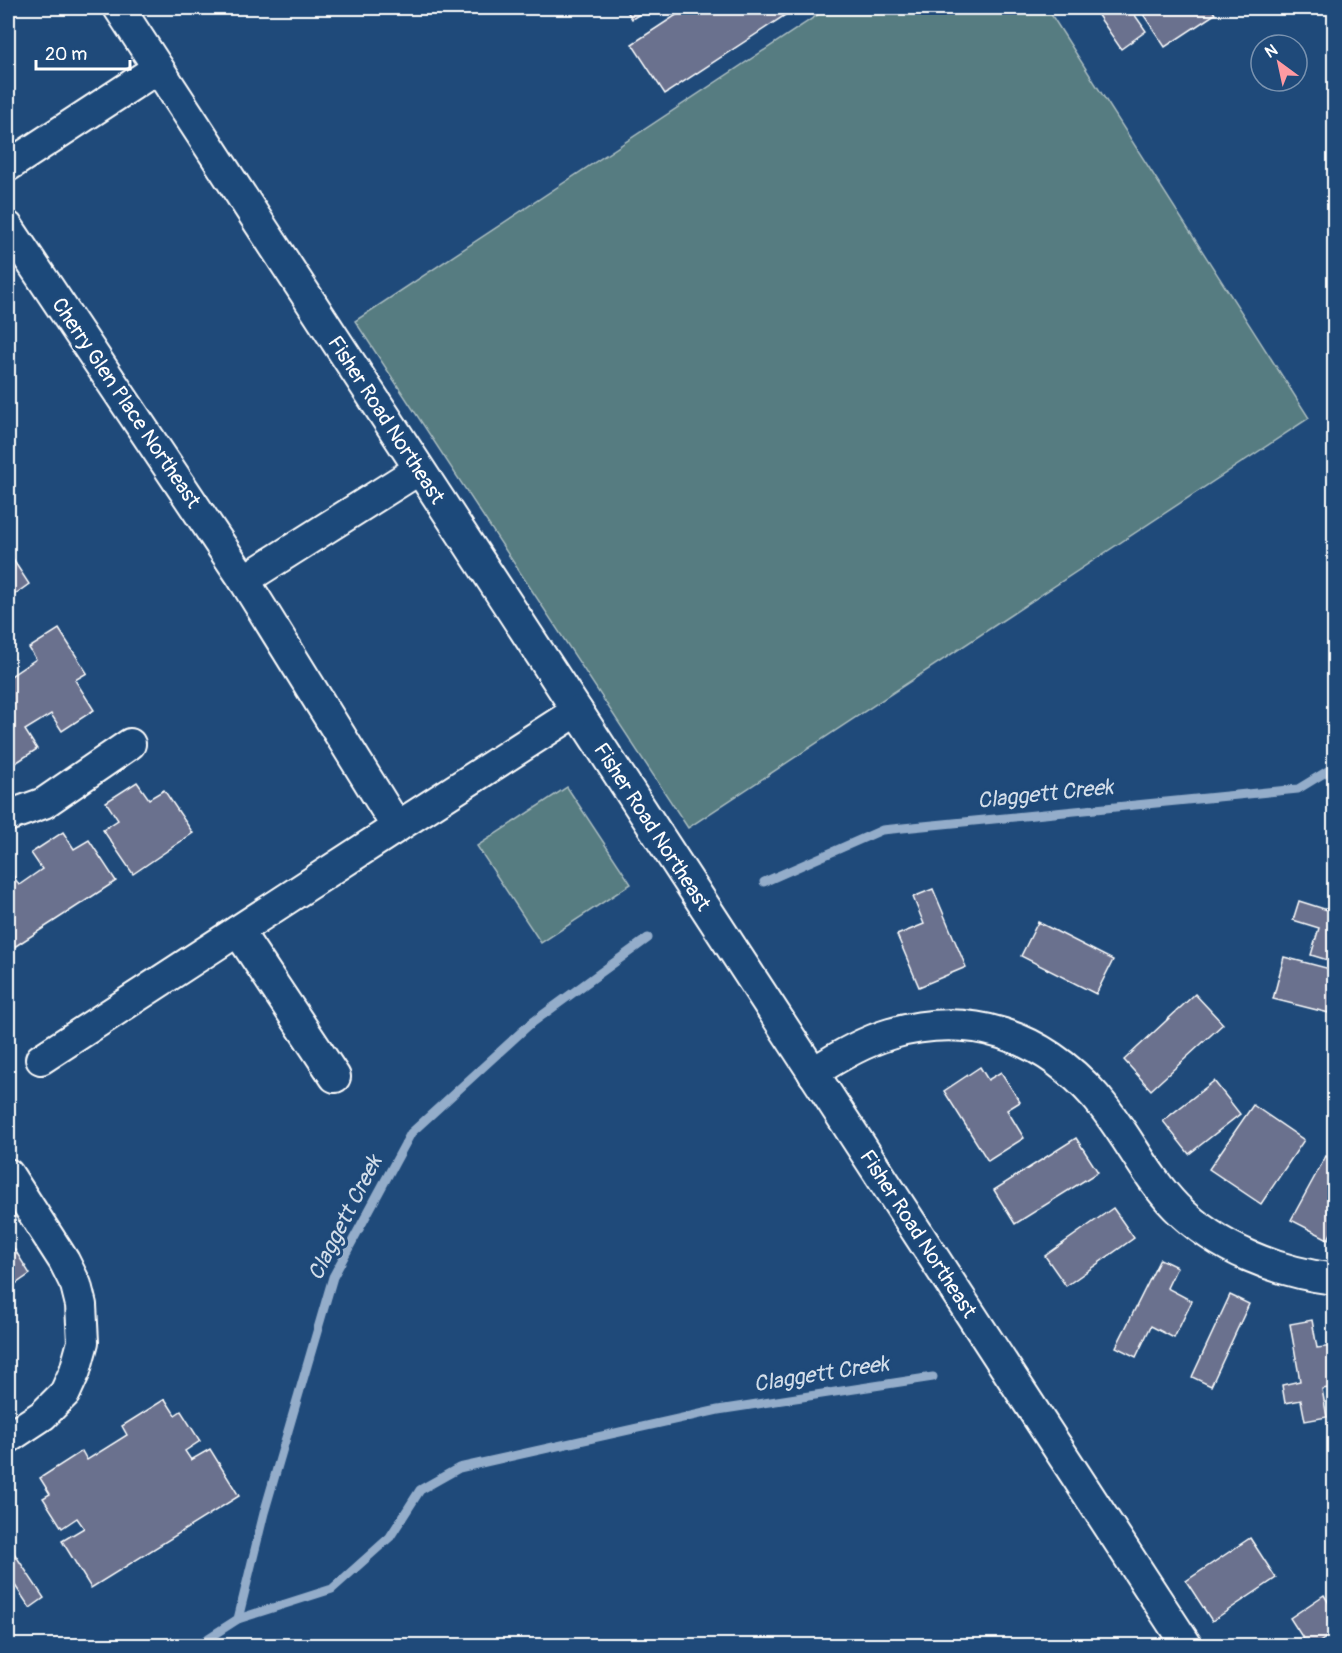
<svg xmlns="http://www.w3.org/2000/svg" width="1342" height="1653" font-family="Pangolin,sans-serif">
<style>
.green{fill:#567b81;stroke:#aabdc0;stroke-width:1.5}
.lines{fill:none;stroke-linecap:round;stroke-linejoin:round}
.stream{stroke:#94adca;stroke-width:9}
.building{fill:#6a718e;stroke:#fff;stroke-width:1.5}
.minor-casing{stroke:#fff;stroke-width:34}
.minor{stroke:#1f4a7a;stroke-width:30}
.labels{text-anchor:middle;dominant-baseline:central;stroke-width:6;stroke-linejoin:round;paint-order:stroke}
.street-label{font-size:21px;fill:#fff;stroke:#1f4a7a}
.water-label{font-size:22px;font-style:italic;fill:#d2dde9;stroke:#1f4a7a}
</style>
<rect width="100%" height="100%" fill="#1f4a7a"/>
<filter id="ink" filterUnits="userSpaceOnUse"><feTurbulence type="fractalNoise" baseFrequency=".0167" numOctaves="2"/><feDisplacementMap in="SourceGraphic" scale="12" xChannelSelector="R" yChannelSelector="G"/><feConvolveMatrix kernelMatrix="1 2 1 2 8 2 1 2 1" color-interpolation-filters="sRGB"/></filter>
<g filter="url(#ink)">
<!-- green -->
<g class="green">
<polygon points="828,8 1047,8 1309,418 688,828 355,321"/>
<polygon points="567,787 631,884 541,943 477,846"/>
</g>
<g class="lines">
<!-- stream -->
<g class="stream">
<polyline points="764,882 882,830 1298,789 1334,767"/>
<polyline points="238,1619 264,1513 333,1277 411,1133 529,1025 648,938"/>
<polyline points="196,1646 238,1619 332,1589 390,1537 420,1490 459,1468 718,1410 933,1377"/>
</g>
</g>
<!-- building -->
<g class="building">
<polygon points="625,8 650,8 632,19"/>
<polygon points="687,8 796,8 665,94 632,44"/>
<polygon points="1093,8 1130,8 1146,31 1121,49"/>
<polygon points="1139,8 1211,8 1215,14 1165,47"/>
<polygon points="8,552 29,584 8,599"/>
<polygon points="59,629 87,673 75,680 94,710 62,731 51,714 25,730 37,749 8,768 8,678 36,659 29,648"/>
<polygon points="137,782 149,799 164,790 193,833 133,874 103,830 118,820 106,802"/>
<polygon points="63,832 74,849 89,840 116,881 8,951 8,867 19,885 42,869 31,853"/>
<polygon points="933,889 966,967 919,987 897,935 924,924 913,897"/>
<polygon points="1299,901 1334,912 1334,962 1311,955 1319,928 1293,920"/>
<polygon points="1038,922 1113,960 1096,994 1021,956"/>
<polygon points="1284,957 1334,970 1333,1014 1273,999"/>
<polygon points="1195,994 1223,1024 1151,1090 1124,1060"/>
<polygon points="980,1067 988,1080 1001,1072 1020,1102 1007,1110 1024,1138 988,1161 944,1091"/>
<polygon points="1214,1081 1240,1114 1189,1154 1163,1121"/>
<polygon points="1253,1105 1304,1140 1261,1204 1209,1169"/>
<polygon points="1076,1138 1098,1172 1015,1224 994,1190"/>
<polygon points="1326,1156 1334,1161 1334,1228 1328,1239 1291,1220"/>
<polygon points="1113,1208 1134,1238 1066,1286 1045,1256"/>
<polygon points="8,1239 30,1274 8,1289"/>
<polygon points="1160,1259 1177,1267 1167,1288 1192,1301 1174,1338 1151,1326 1136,1357 1116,1347"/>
<polygon points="1230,1295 1249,1304 1211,1386 1192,1377"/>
<polygon points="1312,1320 1317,1348 1334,1346 1334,1387 1322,1389 1327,1417 1305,1421 1301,1400 1285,1403 1282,1385 1300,1381 1290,1324"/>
<polygon points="165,1399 175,1415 181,1411 200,1441 185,1451 191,1460 210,1449 239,1496 91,1588 62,1541 84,1528 77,1518 62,1528 43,1498 50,1494 40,1478 82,1451 87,1460 127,1435 122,1426"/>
<polygon points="1250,1538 1276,1578 1212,1621 1186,1581"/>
<polygon points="8,1544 44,1598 30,1608 8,1575"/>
<polygon points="1324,1595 1334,1611 1334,1632 1314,1646 1308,1646 1290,1618"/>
</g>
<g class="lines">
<defs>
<g id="minor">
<polyline points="119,8 1187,1646"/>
<polyline points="8,166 158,68"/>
<polyline points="8,227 244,580 418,470"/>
<polyline points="8,816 44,803 130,744"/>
<polyline points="397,827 577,711"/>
<polyline points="238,931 335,1077"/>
<polyline points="41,1059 397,827 244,580"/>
<path d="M 813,1073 C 837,1057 863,1042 890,1034 C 970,1011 1041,1035 1095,1096 C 1125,1130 1144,1174 1176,1207 C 1218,1249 1277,1272 1334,1279"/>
<polyline points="8,1174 64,1261 76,1285 81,1305 83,1342 75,1371 65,1393 43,1415 8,1438"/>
</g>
</defs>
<!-- minor casing -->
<use href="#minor" class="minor-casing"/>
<!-- minor -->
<use href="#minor" class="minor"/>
</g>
</g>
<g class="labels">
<!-- street labels -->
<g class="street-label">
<text transform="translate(126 403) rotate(56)">Cherry Glen Place Northeast</text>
<text transform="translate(386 420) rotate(57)">Fisher Road Northeast</text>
<text transform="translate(652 827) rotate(57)">Fisher Road Northeast</text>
<text transform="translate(918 1234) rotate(57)">Fisher Road Northeast</text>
</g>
<!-- water labels -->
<g class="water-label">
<text transform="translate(1045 794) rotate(-6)">Claggett Creek</text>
<text transform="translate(345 1218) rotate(-63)">Claggett Creek</text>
<text transform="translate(821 1374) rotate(-9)">Claggett Creek</text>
</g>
</g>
<!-- margin -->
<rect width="1342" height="1653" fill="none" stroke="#1f4a7a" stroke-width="30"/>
<rect x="15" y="15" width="1312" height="1623" fill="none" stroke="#fff" stroke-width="2" filter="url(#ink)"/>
<!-- north arrow -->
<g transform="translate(1279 63) rotate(327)"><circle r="28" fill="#1f4a7a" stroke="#7992af" stroke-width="1.5"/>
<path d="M0-4.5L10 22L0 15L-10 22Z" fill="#ff9aa2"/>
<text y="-9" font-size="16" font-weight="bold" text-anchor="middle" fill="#ffffff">N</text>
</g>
<!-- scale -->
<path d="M36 60v9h94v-9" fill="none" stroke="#ffffff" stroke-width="3"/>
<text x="45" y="60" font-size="18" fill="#ffffff" stroke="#1f4a7a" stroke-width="4.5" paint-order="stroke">20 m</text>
</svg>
